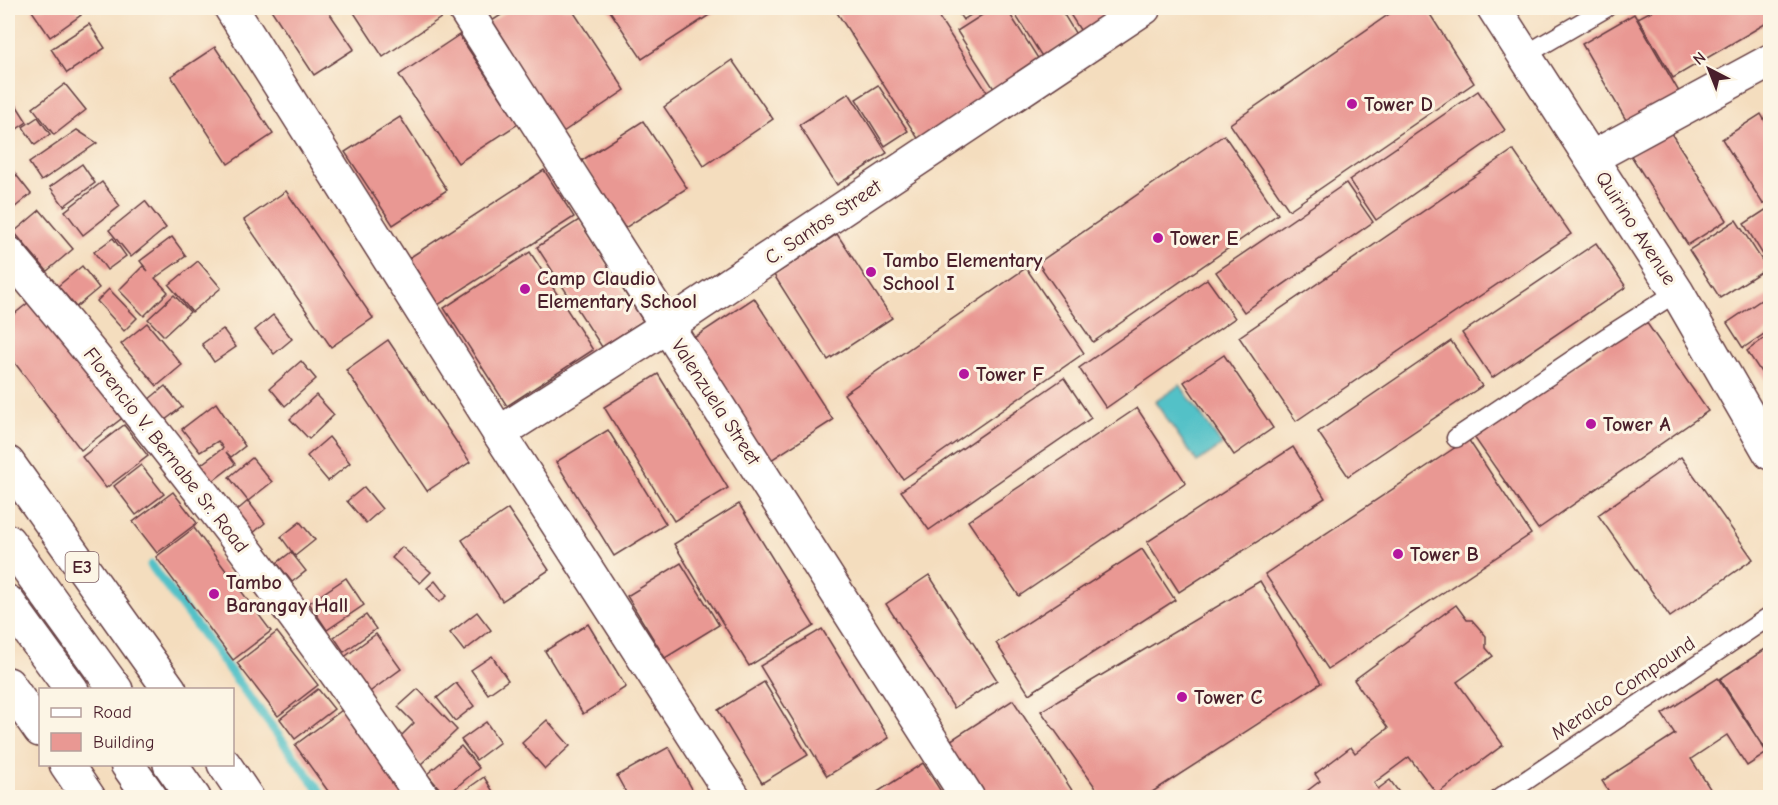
<svg xmlns="http://www.w3.org/2000/svg" width="1778" height="805" font-family="'Comic Neue',sans-serif">
<style>
.water{fill:#53c1c7;stroke:#4e7079;stroke-width:1.5}
.lines{fill:none;stroke-linecap:round;stroke-linejoin:round}
.stream{stroke:#53c1c7;stroke-width:9}
.building{fill:#e99893}
.service-casing{stroke:#643c41;stroke-width:21}
.minor-casing{stroke:#643c41;stroke-width:36}
.secondary-casing{stroke:#643c41;stroke-width:36}
.motorway-casing{stroke:#643c41;stroke-width:36}
.service{stroke:#fff;stroke-width:18}
.minor{stroke:#fff;stroke-width:33}
.secondary{stroke:#fff;stroke-width:33}
.motorway{stroke:#fff;stroke-width:33}
.poi-dot{fill:#b5179e;stroke:#fcf5e5;stroke-width:2}
.labels{text-anchor:middle;dominant-baseline:central;stroke-width:6;stroke-linejoin:round;paint-order:stroke}
.shield{fill:#fcf5e5;stroke:#7f5f63;stroke-width:1.5}
.shield-label{font-size:18px;font-weight:bold;fill:#4a1f2b}
.poi-label{font-size:20px;font-weight:bold;fill:#4a1f2b;stroke:#fcf5e5;text-anchor:start}
.street-label{font-size:20px;fill:#4a1f2b;stroke:#fcf5e5}
</style>
<rect width="100%" height="100%" fill="#fcf5e5"/>
<filter id="ink" filterUnits="userSpaceOnUse"><feTurbulence type="fractalNoise" baseFrequency=".0167" numOctaves="2"/><feDisplacementMap in="SourceGraphic" scale="12" xChannelSelector="R" yChannelSelector="G"/><feConvolveMatrix kernelMatrix="1 2 1 2 8 2 1 2 1" color-interpolation-filters="sRGB"/></filter>
<filter id="wash" filterUnits="userSpaceOnUse"><feTurbulence type="fractalNoise" baseFrequency=".008" numOctaves="4" result="noise"/><feDisplacementMap in="SourceGraphic" scale="24" xChannelSelector="R" yChannelSelector="G"/><feGaussianBlur stdDeviation="1.35" result="paint"/><feColorMatrix in="noise" values="0 0 0 0 0 0 0 0 0 0 0 0 0 0 0 0 0 1.4 0 .05"/><feComposite in="paint" operator="in"/></filter>
<g filter="url(#wash)">
<rect width="100%" height="100%" fill="#f4ddbe"/>
<!-- water -->
<polygon class="water" points="1180,385 1222,445 1197,462 1155,402"/>
<g class="lines">
<!-- stream -->
<polyline class="stream" points="151,565 325,798"/>
</g>
<g id="blocks">
<!-- building -->
<g class="building">
<polygon points="37,8 75,8 81,15 50,37 32,11"/>
<polygon points="270,8 326,8 354,49 314,75"/>
<polygon points="351,8 449,8 451,11 383,57"/>
<polygon points="512,8 571,8 625,90 560,134 487,24"/>
<polygon points="608,8 720,8 642,59"/>
<polygon points="834,8 933,8 989,95 919,140"/>
<polygon points="955,8 982,8 963,20"/>
<polygon points="993,8 1006,8 1041,63 996,92 957,31"/>
<polygon points="1011,8 1060,8 1077,36 1043,58"/>
<polygon points="1066,8 1122,8 1082,33"/>
<polygon points="1398,8 1426,8 1474,83 1289,210 1230,124"/>
<polygon points="1657,8 1770,8 1770,21 1673,78 1638,18"/>
<polygon points="1634,14 1682,97 1630,127 1582,44"/>
<polygon points="89,24 105,48 67,73 51,49"/>
<polygon points="459,35 518,124 458,163 399,75"/>
<polygon points="215,47 273,134 228,164 171,76"/>
<polygon points="732,60 773,119 704,166 664,107"/>
<polygon points="65,84 86,110 54,135 33,108"/>
<polygon points="878,85 908,131 885,146 856,99"/>
<polygon points="1478,91 1505,130 1376,220 1349,180"/>
<polygon points="849,93 887,153 837,185 799,125"/>
<polygon points="15,103 27,122 8,135 8,108"/>
<polygon points="1761,114 1770,130 1770,199 1763,204 1722,139"/>
<polygon points="38,117 50,134 35,145 23,127"/>
<polygon points="400,117 447,190 393,225 345,152"/>
<polygon points="643,121 687,188 625,228 581,161"/>
<polygon points="77,130 97,143 41,181 29,163"/>
<polygon points="1669,130 1727,220 1688,245 1630,154"/>
<polygon points="1224,135 1278,214 1093,342 1038,263"/>
<polygon points="1513,150 1571,234 1296,421 1239,337"/>
<polygon points="82,164 95,183 64,206 50,187"/>
<polygon points="10,167 31,194 8,213 8,169"/>
<polygon points="544,170 574,217 438,305 409,258"/>
<polygon points="102,182 120,206 83,235 65,211"/>
<polygon points="1346,183 1373,222 1244,312 1216,272"/>
<polygon points="286,191 373,318 331,347 244,220"/>
<polygon points="145,201 166,228 131,257 109,230"/>
<polygon points="1770,207 1770,266 1744,224"/>
<polygon points="40,210 73,249 47,271 14,232"/>
<polygon points="579,220 643,321 602,347 537,247"/>
<polygon points="1736,220 1767,268 1720,298 1689,250"/>
<polygon points="837,234 892,318 828,360 774,275"/>
<polygon points="172,237 186,256 155,278 168,292 144,316 119,290 143,266 148,271 140,261"/>
<polygon points="113,238 126,256 107,270 94,252"/>
<polygon points="1596,243 1626,287 1492,378 1462,333"/>
<polygon points="530,252 593,350 507,406 444,308"/>
<polygon points="198,261 221,288 192,312 169,285"/>
<polygon points="82,266 99,288 76,307 58,286"/>
<polygon points="1026,268 1084,353 903,479 844,394"/>
<polygon points="1207,279 1235,318 1106,408 1079,368"/>
<polygon points="109,289 137,318 124,331 97,301"/>
<polygon points="39,294 130,412 81,450 8,354 8,319"/>
<polygon points="1770,294 1770,330 1743,348 1727,323"/>
<polygon points="174,295 190,312 164,336 148,319"/>
<polygon points="754,298 833,420 768,462 689,341"/>
<polygon points="273,315 292,339 274,354 255,330"/>
<polygon points="1644,319 1708,411 1538,529 1474,437"/>
<polygon points="147,323 182,365 157,386 121,344"/>
<polygon points="223,329 236,347 214,362 202,344"/>
<polygon points="1770,334 1770,386 1747,351"/>
<polygon points="388,340 470,462 427,491 346,370"/>
<polygon points="1451,341 1482,386 1348,476 1318,432"/>
<polygon points="1224,355 1273,428 1234,455 1184,382"/>
<polygon points="301,361 316,379 285,406 270,388"/>
<polygon points="658,374 728,488 674,521 604,407"/>
<polygon points="1064,378 1091,418 929,530 901,491"/>
<polygon points="165,386 182,407 165,420 148,400"/>
<polygon points="316,395 334,415 309,439 290,419"/>
<polygon points="216,403 245,446 231,457 226,452 235,464 210,483 199,466 223,448 218,441 200,452 182,429"/>
<polygon points="1137,408 1186,483 1019,596 968,521"/>
<polygon points="124,425 148,456 106,488 82,457"/>
<polygon points="608,430 666,524 614,556 556,462"/>
<polygon points="329,437 350,463 328,481 307,456"/>
<polygon points="1468,439 1531,534 1328,669 1265,574"/>
<polygon points="1293,447 1325,498 1179,592 1147,542"/>
<polygon points="1681,457 1753,559 1670,617 1598,515"/>
<polygon points="252,458 272,482 248,501 229,477"/>
<polygon points="141,465 164,494 136,515 114,486"/>
<polygon points="364,487 382,509 366,523 347,501"/>
<polygon points="173,492 197,523 157,553 133,522"/>
<polygon points="248,501 265,523 245,540 228,518"/>
<polygon points="739,504 814,626 749,666 674,544"/>
<polygon points="508,509 549,570 502,601 462,540"/>
<polygon points="300,522 315,540 295,556 281,537"/>
<polygon points="194,528 271,631 233,660 156,557"/>
<polygon points="402,547 431,572 420,583 392,558"/>
<polygon points="1142,549 1175,600 1029,694 996,643"/>
<polygon points="291,552 306,571 292,582 277,563"/>
<polygon points="681,563 719,625 665,658 627,596"/>
<polygon points="929,575 997,680 954,708 886,604"/>
<polygon points="346,578 364,605 327,630 309,603"/>
<polygon points="435,581 447,596 439,602 427,588"/>
<polygon points="1260,581 1321,683 1143,798 1103,798 1041,711"/>
<polygon points="1456,605 1467,620 1472,620 1486,636 1486,648 1493,656 1457,682 1503,745 1437,794 1409,757 1374,783 1378,789 1390,780 1403,798 1298,798 1320,781 1315,774 1351,747 1355,753 1388,728 1354,680"/>
<polygon points="477,612 491,630 464,651 450,633"/>
<polygon points="366,615 376,629 344,652 334,637"/>
<polygon points="588,624 626,687 583,714 545,651"/>
<polygon points="822,629 889,738 827,776 760,666"/>
<polygon points="277,632 318,685 278,716 237,663"/>
<polygon points="376,634 401,669 364,696 339,661"/>
<polygon points="1770,646 1770,756 1720,679"/>
<polygon points="492,656 508,680 488,694 471,670"/>
<polygon points="1718,678 1767,753 1747,766 1727,735 1691,759 1716,798 1613,798 1602,781 1675,734 1662,714"/>
<polygon points="764,682 808,755 762,783 718,710"/>
<polygon points="456,683 474,706 455,721 437,698"/>
<polygon points="318,689 334,709 295,739 280,719"/>
<polygon points="418,689 457,730 421,764 398,739 414,723 398,707"/>
<polygon points="1013,700 1077,798 976,798 942,746"/>
<polygon points="349,705 409,798 333,798 295,745"/>
<polygon points="547,720 570,746 545,769 522,743"/>
<polygon points="486,722 500,742 476,760 461,740"/>
<polygon points="461,746 479,768 446,796 427,774"/>
<polygon points="669,747 697,798 629,798 617,776"/>
<polygon points="923,763 945,798 868,798"/>
<polygon points="484,777 497,798 462,798 460,794"/>
</g>
</g>
</g>
<g filter="url(#ink)">
<use href="#blocks" fill-opacity="0" stroke="#643c41" stroke-width="1.5"/>
<g class="lines">
<defs>
<g id="service">
<polyline points="1525,55 1606,8"/>
<polyline points="1456,438 1608,336 1677,292"/>
<polyline points="1500,798 1770,616"/>
</g>
<g id="minor">
<polyline points="231,8 499,433 734,798"/>
<polyline points="464,8 968,798"/>
<polyline points="1591,158 1770,61"/>
<path d="M 8,253 C 155,428 295,608 423,798"/>
<polyline points="499,433 667,326 1144,8"/>
</g>
<polyline id="secondary" points="1494,8 1677,292 1770,453"/>
<g id="motorway">
<polyline points="8,463 170,690"/>
<polyline points="8,541 116,690"/>
<polyline points="8,602 72,690"/>
<polyline points="8,684 40,730"/>
<polyline points="66,764 89,798"/>
<polyline points="127,764 151,798"/>
<polyline points="170,764 194,798"/>
<polyline points="224,764 247,798"/>
</g>
</defs>
<!-- service casing -->
<use href="#service" class="service-casing"/>
<!-- minor casing -->
<use href="#minor" class="minor-casing"/>
<!-- secondary casing -->
<use href="#secondary" class="secondary-casing"/>
<!-- motorway casing -->
<use href="#motorway" class="motorway-casing"/>
<!-- service -->
<use href="#service" class="service"/>
<!-- minor -->
<use href="#minor" class="minor"/>
<!-- secondary -->
<use href="#secondary" class="secondary"/>
<!-- motorway -->
<use href="#motorway" class="motorway"/>
</g>
</g>
<!-- markers -->
<g class="poi-dot">
<circle cx="1352" cy="104" r="6"/>
<circle cx="1158" cy="238" r="6"/>
<circle cx="871" cy="272" r="6"/>
<circle cx="525" cy="289" r="6"/>
<circle cx="964" cy="374" r="6"/>
<circle cx="1591" cy="424" r="6"/>
<circle cx="1398" cy="554" r="6"/>
<circle cx="214" cy="594" r="6"/>
<circle cx="1182" cy="697" r="6"/>
</g>
<g class="labels">
<!-- shield labels -->
<rect class="shield" x="65.5" y="552" width="33" height="30" rx="4.5"/>
<g class="shield-label">
<text x="82" y="567">E3</text>
</g>
<!-- poi labels -->
<g class="poi-label">
<text x="1364" y="104">Tower D</text>
<text x="1170" y="238">Tower E</text>
<text x="883" y="260">Tambo Elementary<tspan x="883" dy="23">School I</tspan></text>
<text x="537" y="278">Camp Claudio<tspan x="537" dy="23">Elementary School</tspan></text>
<text x="976" y="374">Tower F</text>
<text x="1603" y="424">Tower A</text>
<text x="1410" y="554">Tower B</text>
<text x="226" y="582">Tambo<tspan x="226" dy="23">Barangay Hall</tspan></text>
<text x="1194" y="697">Tower C</text>
</g>
<!-- street labels -->
<g class="street-label">
<text transform="translate(823 222) rotate(-34)">C. Santos Street</text>
<text transform="translate(1636 228) rotate(57)">Quirino Avenue</text>
<text transform="translate(716 402) rotate(57)">Valenzuela Street</text>
<text transform="translate(166 450) rotate(52)">Florencio V. Bernabe Sr. Road</text>
<text transform="translate(1623 688) rotate(-34)">Meralco Compound</text>
</g>
</g>
<!-- margin -->
<rect width="1778" height="805" fill="none" stroke="#fcf5e5" stroke-width="30"/>
<!-- legend -->
<rect x="39" y="688" width="195" height="78" fill="#fcf5e5" stroke="#b59f9b" stroke-width="1.5"/>
<rect x="51" y="708" width="30" height="9" fill="#ffffff" stroke="#b59f9b" stroke-width="1.5"/>
<text x="93" y="718" font-size="18" fill="#4a1f2b">Road</text>
<rect x="51" y="733" width="30" height="18" fill="#e99893" stroke="#b59f9b" stroke-width="1.5"/>
<text x="93" y="748" font-size="18" fill="#4a1f2b">Building</text>
<!-- north arrow -->
<g transform="translate(1709 69) rotate(318)" stroke="#fcf5e5" stroke-width="4.5" paint-order="stroke">
<path d="M0-4.5L10 22L0 15L-10 22Z" fill="#4a1f2b"/>
<text y="-9" font-size="16" font-weight="bold" text-anchor="middle" fill="#4a1f2b">N</text>
</g>
</svg>
